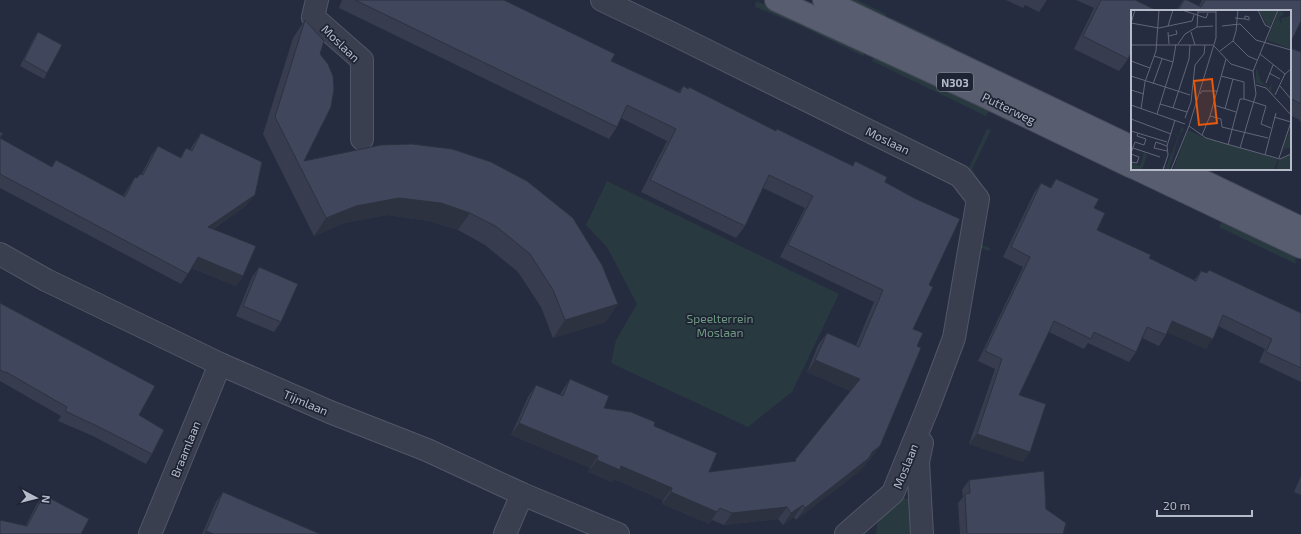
<svg xmlns="http://www.w3.org/2000/svg" width="1301" height="534" font-family="'Exo 2',sans-serif">
<style>
.green{fill:#283940}
.lines{fill:none;stroke-linecap:round;stroke-linejoin:round}
.street-casing{stroke:#525767;stroke-width:24}
.primary-casing{stroke:#434858;stroke-width:24}
.street{stroke:#3a3f4f;stroke-width:22}
.primary{stroke:#585e6f;stroke-width:22}
.wall{fill:#373d4f}
.shaded-wall{fill:#2d3240}
.building{fill:#40475c;stroke:#2d3240}
.labels{text-anchor:middle;dominant-baseline:central;stroke-width:3.5;stroke-linejoin:round;paint-order:stroke}
.shield{fill:#1f2434;stroke:#898e9d;stroke-width:1}
.shield-label{font-size:11px;font-weight:bold;fill:#b6bbca}
.street-label{font-size:12px;fill:#b6bbca;stroke:#1f2434}
.park-label{font-size:12px;fill:#6e9a80;stroke:#1f2434}
.inset-road{fill:none;stroke:#606577;stroke-width:1}
.view{fill:#e8590c;fill-opacity:0.15;stroke:#e8590c;stroke-width:2}
.inset-edge{fill:none;stroke:#b6bbca;stroke-width:2}
</style>
<rect width="100%" height="100%" fill="#262c3f"/>
<!-- green -->
<g class="green">
<polygon points="840,0 857,0 886,14 883,20"/>
<polygon points="756,1 799,18 866,51 863,56 795,23 755,7"/>
<polygon points="892,18 951,46 948,52 890,25"/>
<polygon points="875,54 989,110 986,116 872,61"/>
<polygon points="987,129 991,130 972,169 985,189 987,201 980,244 990,248 989,251 977,246 968,170"/>
<polygon points="607,181 839,294 792,392 748,427 611,363 616,340 637,304 607,247 586,225"/>
<polygon points="1222,221 1295,256 1296,264 1219,227"/>
<polygon points="903,497 911,500 912,534 876,534 877,524 896,500"/>
</g>
<g class="lines">
<defs>
<g id="street">
<polyline points="317,0 313,17 362,60 362,139"/>
<polyline points="602,0 671,33 960,176 978,199 954,338 930,402 893,493 846,534"/>
<polyline points="0,254 46,280 220,364 330,412 427,450 522,494 618,534"/>
<polyline points="150,534 220,364"/>
<polyline points="505,534 522,494"/>
<polyline points="922,534 918,462 922,443"/>
</g>
<g id="primary">
<polyline points="776,0 980,94 1132,167"/>
<polyline points="824,0 1132,147"/>
<polyline points="1137,169 1301,247"/>
<polyline points="1178,169 1301,228"/>
</g>
</defs>
<!-- street casing -->
<use href="#street" class="street-casing"/>
<!-- primary casing -->
<use href="#primary" class="primary-casing"/>
<!-- street -->
<use href="#street" class="street"/>
<!-- primary -->
<use href="#primary" class="primary"/>
</g>
<!-- wall -->
<g class="wall">
<polygon points="342,0 504,0 611,61 679,92 683,86 775,131 777,129 852,166 855,161 885,182 929,285 913,329 917,346 880,446 871,458 867,462 861,470 796,520 794,517 783,525 778,519 724,525 712,520 709,524 662,504 663,500 614,479 612,482 588,472 590,468 511,435 528,397 536,385 560,395 562,391 570,379 604,408 654,426 709,472 794,462 851,391 807,372 818,345 827,333 856,345 874,302 780,257 805,208 763,188 745,226 736,238 641,192 667,141 621,118 617,127 609,139 339,8"/>
<polygon points="1006,0 1047,0 1039,12 1025,5 1023,8"/>
<polygon points="1076,0 1135,0 1132,11 1128,59 1119,71 1074,49 1094,8"/>
<polygon points="1183,0 1199,6 1202,0 1301,0 1290,11 1176,11"/>
<polygon points="305,20 320,54 304,161 527,181 606,322 553,338 541,307 518,272 485,245 458,230 429,221 387,215 344,223 314,236 263,134 293,38"/>
<polygon points="38,32 47,73 44,79 20,66 34,38"/>
<polygon points="1290,48 1301,52 1301,122 1299,121 1300,120 1290,115"/>
<polygon points="201,133 247,205 213,229 243,276 236,286 192,268 181,284 0,188 0,138 51,167 56,160 123,196 128,188 135,177 137,178 141,175 151,156 158,146 180,158 186,148 190,150 194,143"/>
<polygon points="1056,179 1094,208 1097,230 1149,258 1194,280 1201,271 1206,273 1209,270 1301,313 1301,382 1259,362 1265,349 1218,326 1206,349 1167,332 1166,335 1159,346 1142,338 1136,352 1129,362 1088,343 1084,349 1049,332 1019,395 1023,462 969,444 995,369 978,361 1023,267 1003,257 1034,193 1041,183 1050,188"/>
<polygon points="259,267 281,322 274,332 236,316 252,277"/>
<polygon points="0,303 139,415 152,454 146,464 93,436 58,421 61,416 0,381"/>
<polygon points="1301,476 1301,495 1294,492"/>
<polygon points="969,480 1046,509 1063,534 960,534 958,503 963,497 962,490"/>
<polygon points="223,492 320,534 202,534 216,502"/>
<polygon points="44,495 81,534 26,525 37,504"/>
</g>
<!-- shaded-wall -->
<g class="shaded-wall">
<polygon points="255,195 247,205 200,237 208,227"/>
<polygon points="399,198 441,203 470,213 458,230 429,221 387,215 344,223 314,236 326,218 356,206"/>
<polygon points="198,257 243,276 236,286 191,267"/>
<polygon points="618,304 606,322 553,338 565,320"/>
<polygon points="1172,321 1213,339 1206,349 1164,331"/>
<polygon points="815,360 860,379 852,391 807,372"/>
<polygon points="519,423 598,456 590,468 511,435"/>
<polygon points="977,434 1030,452 1023,462 969,444"/>
<polygon points="880,446 871,458 867,462 861,470 796,520 805,508 872,452"/>
<polygon points="597,460 621,466 672,488 663,500 614,479 612,482 588,472"/>
<polygon points="671,492 717,512 709,524 662,504"/>
<polygon points="803,505 794,517 783,525 791,513"/>
<polygon points="787,507 778,519 724,525 732,513"/>
<polygon points="206,531 214,534 204,534"/>
</g>
<!-- building -->
<g class="building">
<polygon points="355,0 504,0 615,54 611,61 680,93 683,86 688,89 689,87 776,131 777,129 853,166 855,161 887,177 885,182 914,198 960,219 929,285 933,287 913,329 923,333 917,346 921,348 880,446 872,452 869,458 805,508 803,505 791,513 787,507 732,513 720,508 717,512 671,492 672,488 621,466 620,470 597,460 598,456 519,423 536,385 563,396 570,379 609,396 604,408 631,412 655,422 654,426 717,453 709,472 796,461 795,460 860,379 815,360 827,333 859,347 883,290 788,245 813,196 769,175 745,226 650,180 676,129 627,105 617,127"/>
<polygon points="1101,0 1135,0 1158,11 1132,11 1132,51 1128,59 1083,36"/>
<polygon points="1184,0 1187,0 1201,7 1205,0 1301,0 1301,21 1290,44 1290,11 1178,11"/>
<polygon points="305,20 324,41 320,54 328,64 333,76 334,89 331,107 304,161 381,145 412,144 452,149 491,162 527,181 573,218 602,265 618,304 565,320 553,290 530,254 497,227 470,213 441,203 399,198 356,206 326,218 275,117"/>
<polygon points="38,32 62,45 47,73 24,60"/>
<polygon points="1290,48 1301,52 1301,104 1290,98"/>
<polygon points="0,132 3,133 0,138"/>
<polygon points="201,133 262,162 255,195 208,227 256,246 243,276 198,257 188,274 0,174 0,138 52,167 56,160 125,197 135,177 137,178 140,174 143,175 158,146 181,158 186,148 192,151"/>
<polygon points="1056,179 1099,199 1094,208 1105,213 1097,230 1151,255 1149,258 1196,281 1201,271 1207,273 1209,270 1301,313 1301,368 1266,352 1272,339 1223,315 1213,339 1172,321 1166,335 1147,327 1136,352 1094,332 1091,339 1054,321 1019,395 1046,404 1030,452 977,434 1002,359 985,351 1030,257 1011,247 1041,183 1051,188"/>
<polygon points="259,267 298,284 281,322 243,306"/>
<polygon points="0,303 155,386 139,415 164,430 152,454 99,427 65,411 67,407 6,372 6,373 0,370"/>
<polygon points="1044,471 1046,509 1066,523 1063,534 967,534 965,494 970,493 969,480"/>
<polygon points="223,492 320,534 214,534 206,531"/>
<polygon points="44,495 89,519 81,534 0,534 0,520 27,526"/>
</g>
<g class="labels">
<!-- shield labels -->
<rect class="shield" x="937" y="73" width="36" height="18" rx="3"/>
<g class="shield-label">
<text x="955" y="82">N303</text>
</g>
<!-- street labels -->
<g class="street-label">
<text transform="translate(341 43) rotate(44)">Moslaan</text>
<text transform="translate(1009 108) rotate(26)">Putterweg</text>
<text transform="translate(888 140) rotate(26)">Moslaan</text>
<text transform="translate(306 402) rotate(23)">Tijmlaan</text>
<text transform="translate(185 449) rotate(-68)">Braamlaan</text>
<text transform="translate(905 466) rotate(-68)">Moslaan</text>
</g>
<!-- park labels -->
<g class="park-label">
<text x="720" y="318">Speelterrein<tspan x="720" dy="14">Moslaan</tspan></text>
</g>
</g>
<!-- overview -->
<g transform="translate(1131 10)">
<rect width="160" height="160" fill="#262c3f"/>
<path d="M 128,0 L 146,0 L 139,17 L 135,14 ZM 148,0 L 153,3 L 148,8 L 151,15 L 150,8 L 160,6 L 160,39 L 136,30 ZM 125,57 L 130,71 L 138,78 L 141,73 L 140,80 L 143,86 L 133,75 L 125,73 ZM 51,116 L 53,119 L 48,126 L 38,160 L 34,160 L 47,127 L 41,123 L 48,126 ZM 159,119 L 160,138 L 153,139 L 149,147 ZM 57,120 L 74,128 L 147,149 L 143,160 L 42,160 ZM 13,142 L 16,145 L 11,160 L 0,160 L 0,153 L 9,156 ZM 160,145 L 160,160 L 145,160 L 148,149 Z" fill="#283940"/>
<path class="inset-road" d="M 51,0 L 75,8 L 77,3M 127,0 L 134,15 L 140,18M 67,2 L 85,2M 104,8 L 114,9 L 118,10 L 118,7 L 114,6 L 114,9M 0,13 L 28,18 L 61,11 L 63,5M 0,13 L 4,0M 37,16 L 42,0M 91,16 L 109,14 L 125,30 L 160,40M 66,17 L 67,0M 37,22 L 38,34M 60,22 L 64,35M 38,26 L 46,24 L 45,20M 102,31 L 117,46 L 126,50M 47,34 L 54,24 L 66,17 L 82,16M 0,35 L 82,35M 83,36 L 100,54 L 122,61M 89,41 L 102,31 L 105,21 L 107,0M 129,44 L 154,64M 23,46 L 42,52M 0,51 L 19,58M 138,63 L 149,69M 0,66 L 59,85M 90,66 L 113,72 L 113,89 L 135,96 L 130,114 L 140,118M 135,73 L 142,55M 22,74 L 31,49M 125,75 L 135,78 L 160,105M 149,76 L 160,89M 0,80 L 13,84M 69,84 L 71,81 L 87,81M 144,85 L 154,64 L 160,59M 29,94 L 56,102M 0,95 L 54,114M 83,95 L 105,102M 42,98 L 58,49 L 59,35M 10,99 L 14,72 L 25,41 L 28,0M 94,99 L 102,69M 26,104 L 42,52 L 45,34M 79,106 L 90,109 L 91,117 L 137,128M 143,107 L 160,112M 54,108 L 60,92 L 64,55 L 73,44 L 74,35M 0,109 L 40,124M 58,116 L 75,128 L 92,133 L 149,149 L 160,144M 0,121 L 36,132M 71,125 L 79,106 L 95,49M 97,135 L 109,89 L 113,89M 2,138 L 29,147M 109,138 L 125,84 L 122,61 L 147,0M 36,141 L 23,138 L 25,132 L 36,136 L 44,110M 0,143 L 4,132 L 13,135 L 15,129 L 6,126 L 7,123M 0,144 L 8,147 L 6,153 L 0,152M 134,145 L 145,103M 148,148 L 160,112M 33,156 L 32,160 L 37,145 L 36,136M 40,160 L 58,116 L 85,28 L 85,0"/>
<path class="view" d="M 81,69 L 86,113 L 68,115 L 63,71 Z"/>
<rect width="160" height="160" class="inset-edge"/>
</g>
<!-- north arrow -->
<g transform="translate(36 498) rotate(97)" stroke="#1f2434" stroke-width="3" paint-order="stroke">
<path d="M0-3L7 15L0 10L-7 15Z" fill="#b6bbca"/>
<text y="-6" font-size="11" font-weight="bold" text-anchor="middle" fill="#b6bbca">N</text>
</g>
<!-- scale -->
<path d="M1157 510v6h95v-6" fill="none" stroke="#b6bbca" stroke-width="2"/>
<text x="1163" y="510" font-size="12" fill="#b6bbca" stroke="#1f2434" stroke-width="3" paint-order="stroke">20 m</text>
</svg>
